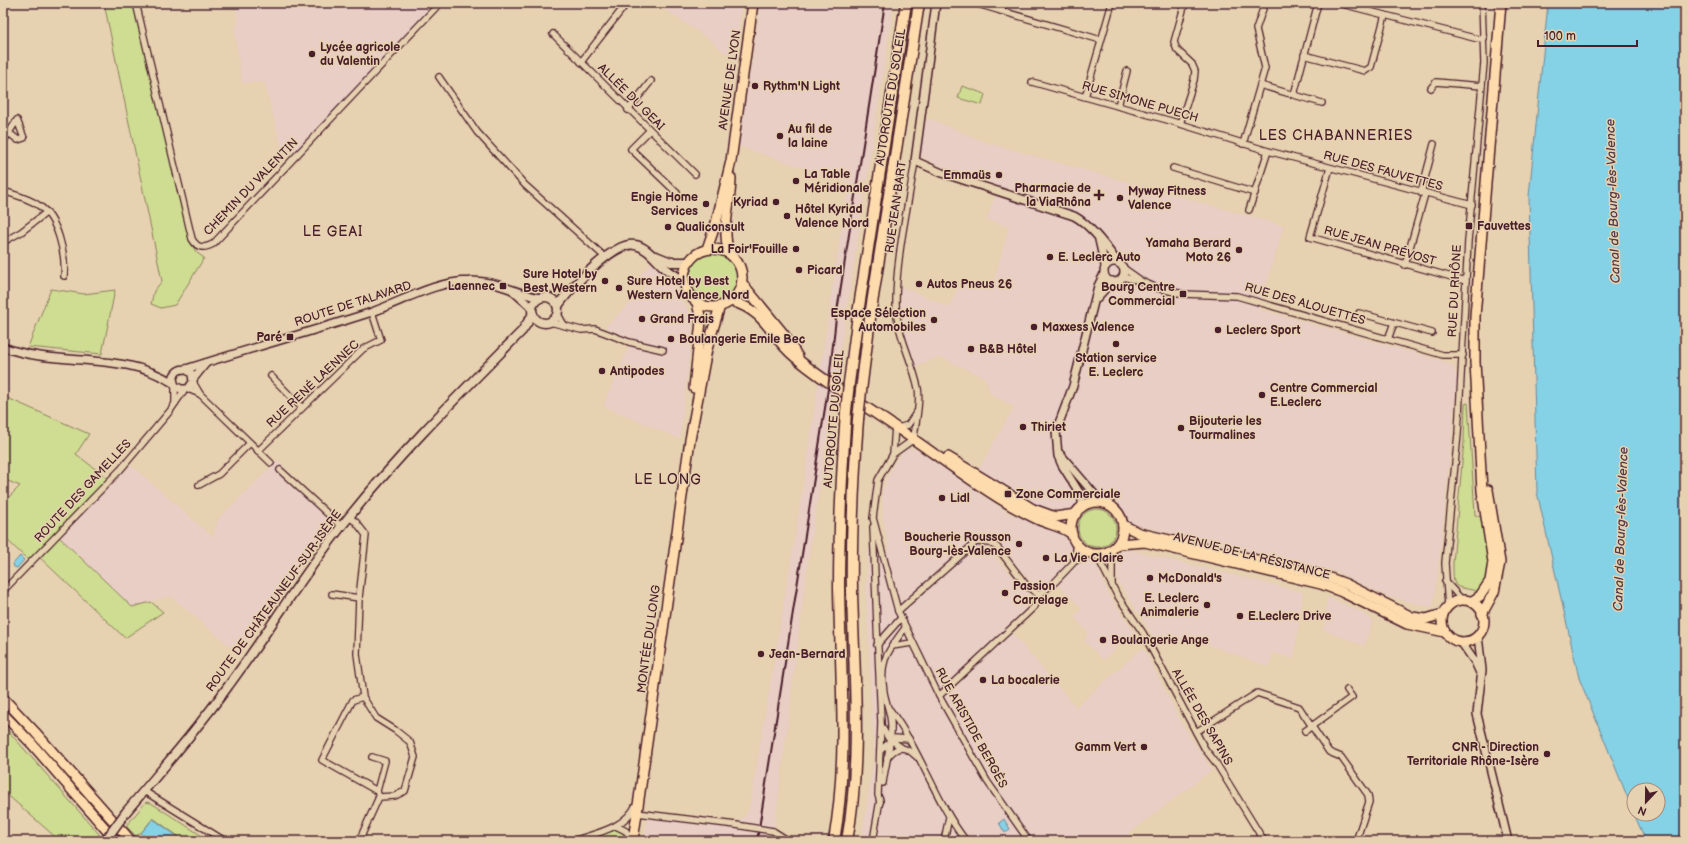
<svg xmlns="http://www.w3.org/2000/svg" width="1688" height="844" font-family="'Balsamiq Sans',sans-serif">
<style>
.built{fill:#e8cec4}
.green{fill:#cedd91;stroke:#8c7e5e}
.water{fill:#85d1e5;stroke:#6d8a9b}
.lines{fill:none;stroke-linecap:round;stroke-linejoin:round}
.minor-casing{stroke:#4a1f2b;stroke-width:8}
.tertiary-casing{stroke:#4a1f2b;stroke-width:10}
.secondary-casing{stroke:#4a1f2b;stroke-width:11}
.primary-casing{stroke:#4a1f2b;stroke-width:12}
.trunk-casing{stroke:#4a1f2b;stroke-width:12}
.motorway-casing{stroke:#4a1f2b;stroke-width:13}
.minor{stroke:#e6d1b0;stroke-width:5.5}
.tertiary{stroke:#e6d1b0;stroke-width:7}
.secondary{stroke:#e6d1b0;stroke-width:8}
.primary{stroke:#fedbac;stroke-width:9}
.trunk{stroke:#fedbac;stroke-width:9}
.motorway{stroke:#fedbac;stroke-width:10}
.rail{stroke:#4a1f2b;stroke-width:2}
.minor-bridge-casing{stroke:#4a1f2b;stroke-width:8;stroke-linecap:butt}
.secondary-bridge-casing{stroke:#4a1f2b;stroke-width:11;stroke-linecap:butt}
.motorway-bridge-casing{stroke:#4a1f2b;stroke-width:13;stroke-linecap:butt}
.minor-bridge{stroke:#e6d1b0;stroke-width:5.5}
.secondary-bridge{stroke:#e6d1b0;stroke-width:8}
.motorway-bridge{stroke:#fedbac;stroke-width:10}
.poi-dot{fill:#4a1f2b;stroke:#e6d1b0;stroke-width:1.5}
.labels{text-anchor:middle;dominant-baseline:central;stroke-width:3;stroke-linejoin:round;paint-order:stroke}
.poi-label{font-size:12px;font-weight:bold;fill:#4a1f2b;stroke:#e6d1b0;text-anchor:start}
.street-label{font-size:12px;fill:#4a1f2b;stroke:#e6d1b0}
.water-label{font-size:13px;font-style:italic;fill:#533a47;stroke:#e6d1b0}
.quarter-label{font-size:14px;letter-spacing:1px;fill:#4a1f2b;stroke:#e6d1b0}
</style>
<rect width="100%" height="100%" fill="#e6d1b0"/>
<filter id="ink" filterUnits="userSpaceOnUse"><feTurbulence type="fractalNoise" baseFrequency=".025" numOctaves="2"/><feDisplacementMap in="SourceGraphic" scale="8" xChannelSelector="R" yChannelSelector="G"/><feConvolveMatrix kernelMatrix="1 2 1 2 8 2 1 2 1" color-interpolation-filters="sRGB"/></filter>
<g filter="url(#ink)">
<!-- built -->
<g class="built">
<polygon points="235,3 434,3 295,152 288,153 282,149 264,82 242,83 234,27 238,26"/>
<polygon points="655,3 742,3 735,53 732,54 725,53 710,40"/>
<polygon points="761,3 894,3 807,569 773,841 644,841 647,818 737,829 734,825 746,815 750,805 800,505 848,183 738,146"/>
<polygon points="931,119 985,142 1284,226 1259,309 1443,361 1454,367 1457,378 1440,554 1433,608 1386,596 1337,572 1135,525 1128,521 1117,501 1106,498 1079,502 1073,510 1062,512 1050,511 1033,504 978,470 1014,407 990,394 985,378 940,357 915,367 902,323 900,286 949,307 961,279 991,291 1009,227 986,220 999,186 935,164 918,155 924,121"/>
<polygon points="651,263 674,282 680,297 691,313 693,323 680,439 603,406 631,340 605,327 645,288 640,275"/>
<polygon points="910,448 916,449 1008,513 1065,534 1069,538 1072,549 1067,564 1052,579 1044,584 1038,585 1028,579 1001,547 986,534 980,534 977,537 1030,596 1030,604 1007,627 1076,707 1143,647 1181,722 1212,770 1119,841 861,841 874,757 866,595 868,549 889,552 883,519 882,493 886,480 896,460 904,450"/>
<polygon points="278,460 331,523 240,655 170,596 132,607 59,537 131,465 213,537 218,519"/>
<polygon points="1123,550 1134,551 1303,592 1294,659 1273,653 1269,667 1187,637 1185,644 1153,636 1118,582 1117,575 1117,556 1119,552"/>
<polygon points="1090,559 1096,564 1109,595 1135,633 1103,660 1084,641 1088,633 1074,617 1082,608 1057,584 1082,560"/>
<polygon points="1328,597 1363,613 1373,621 1364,646 1323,630"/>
</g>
<!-- green -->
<g class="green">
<polygon points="104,3 133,3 191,243 196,252 204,258 175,305 161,308 151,304 154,291 162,281"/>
<polygon points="962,86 985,94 982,105 958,98"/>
<circle cx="714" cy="277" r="24"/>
<polygon points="51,289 84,294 115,290 102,354 28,347"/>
<polygon points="3,396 89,434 76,454 108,479 55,533 132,607 151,602 163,612 125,638 35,553 28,560 3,536 3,503 20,486 3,479"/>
<path d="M 1468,403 L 1475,515 L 1483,518 C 1487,546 1495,567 1479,592 C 1455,584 1453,594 1453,563 L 1464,441 L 1465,404 Z"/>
<circle cx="1097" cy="528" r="19"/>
<polygon points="3,725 99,834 94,841 60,841 3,791"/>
<polygon points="146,802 151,803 210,841 185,841 153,818 141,833 136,836 126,826"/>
<polygon points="616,830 628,836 628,841 584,841"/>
</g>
<!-- water -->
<g class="water">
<polygon points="1548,3 1685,3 1685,841 1646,841 1634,814 1658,814 1658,790 1634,790 1634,813 1627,796 1579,678 1537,492 1529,196"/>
<polygon points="20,556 24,560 17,568 14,567 13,564"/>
<polygon points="153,819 184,841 148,841 141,833"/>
<polygon points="1004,819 1010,829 1005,833 999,823"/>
</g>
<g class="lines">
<defs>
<g id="minor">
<path d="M 136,3 L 192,239 C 197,248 204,249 213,244 L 440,3"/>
<polyline points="974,3 1101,40"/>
<polyline points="1338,3 1478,39 1484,38"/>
<polyline points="1001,11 1003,3"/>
<polyline points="553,34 695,174"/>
<polyline points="1304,55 1365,71 1371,67 1385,15"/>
<polyline points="581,62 627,3"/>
<polyline points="439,77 477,132 525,185 606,258"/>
<polyline points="1032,82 1171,121 1268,151 1472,205"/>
<polyline points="1260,85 1294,95 1318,3"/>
<polyline points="1431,88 1436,82 1482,86"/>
<polyline points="1294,95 1322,103"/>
<polyline points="1085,97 1112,3"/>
<polyline points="1118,106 1127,71"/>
<polyline points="628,110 651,81"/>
<polyline points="1180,124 1194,80 1195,71 1192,64 1177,50 1174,42 1185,3"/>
<polyline points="649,131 631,149 677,193"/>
<polyline points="3,142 17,120 24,138 18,140 9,133"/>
<polyline points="1243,144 1265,68 1256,29 1265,3"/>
<polyline points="1173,168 1255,193"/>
<polyline points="1330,168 1310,237 1466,281"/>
<path d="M 3,191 C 15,195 28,198 38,205 C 58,217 66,255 64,276"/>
<polyline points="1421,193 1434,144"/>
<polyline points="1249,210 1268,151"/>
<polyline points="3,242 21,232 47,212"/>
<polyline points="1405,265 1425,194"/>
<polyline points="1122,267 1139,279"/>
<polyline points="1122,277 1141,281 1157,288 1183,294 1237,296 1443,355 1463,355"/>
<polyline points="1359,313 1432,333"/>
<polyline points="558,314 564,325"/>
<polyline points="550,322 581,330 595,329 629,342 663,350"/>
<polyline points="1388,339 1394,323"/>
<polyline points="271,376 302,408"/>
<polyline points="193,382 200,394"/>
<polyline points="188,389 200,394 271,463"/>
<polyline points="175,403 175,386"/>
<polyline points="895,426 893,454 878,480 873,518 898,611 939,696 987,781 1029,841"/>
<polyline points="898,428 908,425 916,413"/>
<polyline points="258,451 363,349 381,340 372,312"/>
<path d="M 893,454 L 914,439 C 915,424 921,403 918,388 C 912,359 896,333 896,303 C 896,257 908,206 915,161"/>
<polyline points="280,470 341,526"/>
<polyline points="199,485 219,474 250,443"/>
<polyline points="349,517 356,522 366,535 359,598 357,654 363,697 376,718 395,730 410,742 415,757 405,791 395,796 379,797 359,841"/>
<polyline points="873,527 881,723 878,795 880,802"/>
<polyline points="1096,554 1117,595 1143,633 1205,749 1216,763 1264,841"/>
<polyline points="1074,561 1077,544"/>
<polyline points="1445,581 1463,601"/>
<polyline points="1112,583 1112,549"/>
<polyline points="3,591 121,469 170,411 185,389"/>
<polyline points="332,594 359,598"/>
<polyline points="1448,607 1445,563 1458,434 1468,241 1484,63 1482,3"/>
<polyline points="898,611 976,542 990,543 997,547 1026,585 1039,595"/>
<polyline points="877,645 901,618"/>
<polyline points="892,646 912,643"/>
<polyline points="939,696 1035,606 1039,595 1055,582 1074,562 1088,552"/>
<polyline points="363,697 353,700 322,760 377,791 379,797"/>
<path d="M 890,710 C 921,751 935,801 966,841"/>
<polyline points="881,725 888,738 902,748"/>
<polyline points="1305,731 1352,697 1347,690"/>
<polyline points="1196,732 1257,693 1299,707 1329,752 1341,757 1368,795 1369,802 1356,841"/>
<polyline points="880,751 894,738 909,739"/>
<polyline points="372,757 385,761 377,791"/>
<path d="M 887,758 C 898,744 905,746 917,757"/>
<path d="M 883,783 C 885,765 892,744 891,725 C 891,713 886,704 884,692 C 879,660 887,653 905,628"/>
<polyline points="144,791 225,841"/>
<polyline points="637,813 736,825"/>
<polyline points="616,826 626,831 632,840"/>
<polyline points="773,831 789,841"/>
<path d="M 573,841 C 596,833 624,829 636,805"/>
<polyline points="873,841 880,800"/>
<polyline points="944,841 949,817"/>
</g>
<g id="tertiary">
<path d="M 936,3 L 915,161 L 942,173 L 1074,216 C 1091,225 1107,247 1118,263"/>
<polyline points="1099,240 1105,266"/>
<circle cx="1114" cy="272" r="10"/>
<polyline points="514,292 532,308"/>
<polyline points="1097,298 1112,281"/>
<path d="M 3,347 C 58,368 122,350 173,383"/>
<path d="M 186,369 L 192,374 L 193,382 L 188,389 L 181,389 L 175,386 L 173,379 C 175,371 179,369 186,369 C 248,349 310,332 372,312 C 403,301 436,281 470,281 C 495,280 515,293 540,298"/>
<polyline points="194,378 206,363"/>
<polyline points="1060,454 1102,503"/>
<polyline points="1082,508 1082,497 1062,465 1058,456 1056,431 1073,386 1098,286 1104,274"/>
<polyline points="1478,636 1482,670 1477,714 1508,841"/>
<polyline points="1461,642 1475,662 1480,673"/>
</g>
<g id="secondary">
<polyline points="656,256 671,262 688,262"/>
<circle cx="545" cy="310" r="13"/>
<path d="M 558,306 C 568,290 615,240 635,245 C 647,247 655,259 664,267 C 670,273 678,276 684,282"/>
<path d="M 126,812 C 161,770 197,730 229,685 C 270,630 305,570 349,517 C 402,451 463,391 522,331 L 533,314"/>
</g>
<g id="primary">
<circle cx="713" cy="278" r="29"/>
<polyline points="707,249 716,223 731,161 753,3"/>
<path d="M 729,252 C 721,229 731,203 731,178"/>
<polyline points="742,283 783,333 798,357"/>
<path d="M 731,301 C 768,312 769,336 795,357 C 827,384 863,404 897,428 C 936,454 972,483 1012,506 C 1021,511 1030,516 1039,520 C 1050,525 1062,526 1072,534"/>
<polyline points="694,388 701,321 697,302"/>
<polyline points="948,457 1033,509 1055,517 1076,514"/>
<circle cx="1097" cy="528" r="26"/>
<polyline points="1123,525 1139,533 1322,575 1346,584 1412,617 1426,619 1443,614"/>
<polyline points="1118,544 1145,542 1321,584 1342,592 1407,624 1445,632"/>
<circle cx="1463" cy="621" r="21"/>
<polyline points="1471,602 1480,596 1490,581 1493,562 1482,491 1475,362 1475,316 1501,3"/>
<polyline points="1482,614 1494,592 1500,562 1488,490"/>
<polyline points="633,841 690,440 707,349 720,306"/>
</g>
<g id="trunk">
<polyline points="3,698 35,732 131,841"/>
<polyline points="3,714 32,744 116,841"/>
</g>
<g id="motorway">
<polyline points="849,383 859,307 906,3"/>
<polyline points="861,391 871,310 919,3"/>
<path d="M 834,841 C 849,756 840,672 839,587 C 839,528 842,469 846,411"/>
<path d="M 847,841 C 862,758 854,674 852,591 C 851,533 854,476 858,419"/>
</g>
</defs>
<!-- minor casing -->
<use href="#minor" class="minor-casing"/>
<!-- tertiary casing -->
<use href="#tertiary" class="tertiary-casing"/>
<!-- secondary casing -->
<use href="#secondary" class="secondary-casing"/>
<!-- primary casing -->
<use href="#primary" class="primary-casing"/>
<!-- trunk casing -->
<use href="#trunk" class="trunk-casing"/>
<!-- motorway casing -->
<use href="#motorway" class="motorway-casing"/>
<!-- minor -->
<use href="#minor" class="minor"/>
<!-- tertiary -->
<use href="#tertiary" class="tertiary"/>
<!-- secondary -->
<use href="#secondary" class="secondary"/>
<!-- primary -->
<use href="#primary" class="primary"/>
<!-- trunk -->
<use href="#trunk" class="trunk"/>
<!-- motorway -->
<use href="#motorway" class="motorway"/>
<!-- rail -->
<polyline class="rail" points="757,841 828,389 836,318 885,3"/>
<defs>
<polyline id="minor-bridge" points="736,825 773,831"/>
<polyline id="secondary-bridge" points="105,841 126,812"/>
<g id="motorway-bridge">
<polyline points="846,411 849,383"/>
<polyline points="858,419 861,391"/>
</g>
</defs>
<!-- minor-bridge casing -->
<use href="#minor-bridge" class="minor-bridge-casing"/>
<!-- secondary-bridge casing -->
<use href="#secondary-bridge" class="secondary-bridge-casing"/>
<!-- motorway-bridge casing -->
<use href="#motorway-bridge" class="motorway-bridge-casing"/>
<!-- minor-bridge -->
<use href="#minor-bridge" class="minor-bridge"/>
<!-- secondary-bridge -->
<use href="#secondary-bridge" class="secondary-bridge"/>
<!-- motorway-bridge -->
<use href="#motorway-bridge" class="motorway-bridge"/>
</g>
</g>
<!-- markers -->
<g class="poi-dot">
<circle cx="312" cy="54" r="4"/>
<circle cx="755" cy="86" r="4"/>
<circle cx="780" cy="136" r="4"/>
<circle cx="999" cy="175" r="4"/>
<circle cx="796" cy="181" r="4"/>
<path d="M1097 189h4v4h4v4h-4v4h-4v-4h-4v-4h4z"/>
<circle cx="1120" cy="198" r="4"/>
<circle cx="776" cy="202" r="4"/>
<circle cx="706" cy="204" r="4"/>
<circle cx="787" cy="216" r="4"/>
<rect x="1465" y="222" width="8" height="8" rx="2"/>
<circle cx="668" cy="227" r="4"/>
<circle cx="796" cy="249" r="4"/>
<circle cx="1239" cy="250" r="4"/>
<circle cx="1050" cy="257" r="4"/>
<circle cx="799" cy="270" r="4"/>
<circle cx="605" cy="281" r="4"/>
<circle cx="919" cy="284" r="4"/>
<rect x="499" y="282" width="8" height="8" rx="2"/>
<circle cx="619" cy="288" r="4"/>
<rect x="1179" y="290" width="8" height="8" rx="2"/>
<circle cx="642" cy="319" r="4"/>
<circle cx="934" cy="320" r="4"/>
<circle cx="1034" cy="327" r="4"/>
<circle cx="1218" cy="330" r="4"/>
<rect x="286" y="333" width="8" height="8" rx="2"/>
<circle cx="671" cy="339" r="4"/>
<circle cx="1116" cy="344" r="4"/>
<circle cx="971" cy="349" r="4"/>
<circle cx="602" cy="371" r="4"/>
<circle cx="1262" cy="395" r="4"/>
<circle cx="1023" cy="427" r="4"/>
<circle cx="1181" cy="428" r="4"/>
<rect x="1004" y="490" width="8" height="8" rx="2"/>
<circle cx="942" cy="498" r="4"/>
<circle cx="1019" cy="544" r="4"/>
<circle cx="1046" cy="558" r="4"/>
<circle cx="1150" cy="578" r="4"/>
<circle cx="1005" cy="593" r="4"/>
<circle cx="1207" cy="605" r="4"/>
<circle cx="1240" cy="616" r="4"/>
<circle cx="1103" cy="640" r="4"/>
<circle cx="761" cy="654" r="4"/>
<circle cx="983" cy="680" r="4"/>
<circle cx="1144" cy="747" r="4"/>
<circle cx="1547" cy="754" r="4"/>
</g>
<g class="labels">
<!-- poi labels -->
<g class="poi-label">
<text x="320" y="47">Lycée agricole<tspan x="320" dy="14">du Valentin</tspan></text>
<text x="763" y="86">Rythm'N Light</text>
<text x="788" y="129">Au fil de<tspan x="788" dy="14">la laine</tspan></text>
<text x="804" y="174">La Table<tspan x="804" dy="14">Méridionale</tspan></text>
<text x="991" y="175" text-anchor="end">Emmaüs</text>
<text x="1091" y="188" text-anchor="end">Pharmacie de<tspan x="1091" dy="14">la ViaRhôna</tspan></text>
<text x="1128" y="191">Myway Fitness<tspan x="1128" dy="14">Valence</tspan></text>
<text x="698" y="197" text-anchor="end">Engie Home<tspan x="698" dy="14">Services</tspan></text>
<text x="768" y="202" text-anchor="end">Kyriad</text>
<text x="795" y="209">Hôtel Kyriad<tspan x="795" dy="14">Valence Nord</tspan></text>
<text x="1477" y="226">Fauvettes</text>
<text x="676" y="227">Qualiconsult</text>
<text x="1231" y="243" text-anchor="end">Yamaha Berard<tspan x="1231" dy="14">Moto 26</tspan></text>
<text x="788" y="249" text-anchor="end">La Foir'Fouille</text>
<text x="1058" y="257">E. Leclerc Auto</text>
<text x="807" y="270">Picard</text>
<text x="597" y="274" text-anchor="end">Sure Hotel by<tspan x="597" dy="14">Best Western</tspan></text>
<text x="627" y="281">Sure Hotel by Best<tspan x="627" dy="14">Western Valence Nord</tspan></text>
<text x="927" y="284">Autos Pneus 26</text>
<text x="495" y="286" text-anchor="end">Laennec</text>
<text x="1175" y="287" text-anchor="end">Bourg Centre<tspan x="1175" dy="14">Commercial</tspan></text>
<text x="926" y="313" text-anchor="end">Espace Sélection<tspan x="926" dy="14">Automobiles</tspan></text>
<text x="650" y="319">Grand Frais</text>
<text x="1042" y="327">Maxxess Valence</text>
<text x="1226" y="330">Leclerc Sport</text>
<text x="282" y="337" text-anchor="end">Paré</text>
<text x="679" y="339">Boulangerie Emile Bec</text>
<text x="979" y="349">B&amp;B Hôtel</text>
<text x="1116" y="358" text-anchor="middle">Station service<tspan x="1116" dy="14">E. Leclerc</tspan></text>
<text x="610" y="371">Antipodes</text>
<text x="1270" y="388">Centre Commercial<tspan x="1270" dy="14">E.Leclerc</tspan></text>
<text x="1189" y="421">Bijouterie les<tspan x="1189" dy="14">Tourmalines</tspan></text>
<text x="1031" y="427">Thiriet</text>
<text x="1016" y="494">Zone Commerciale</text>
<text x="950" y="498">Lidl</text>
<text x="1011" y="537" text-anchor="end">Boucherie Rousson<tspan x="1011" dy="14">Bourg-lès-Valence</tspan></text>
<text x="1054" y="558">La Vie Claire</text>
<text x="1158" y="578">McDonald's</text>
<text x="1013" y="586">Passion<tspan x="1013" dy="14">Carrelage</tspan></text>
<text x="1199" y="598" text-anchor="end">E. Leclerc<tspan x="1199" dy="14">Animalerie</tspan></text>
<text x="1248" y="616">E.Leclerc Drive</text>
<text x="1111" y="640">Boulangerie Ange</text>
<text x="769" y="654">Jean-Bernard</text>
<text x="991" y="680">La bocalerie</text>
<text x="1136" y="747" text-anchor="end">Gamm Vert</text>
<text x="1539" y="747" text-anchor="end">CNR - Direction<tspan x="1539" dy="14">Territoriale Rhône-Isère</tspan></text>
</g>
<!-- street labels -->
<g class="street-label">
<text transform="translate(730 80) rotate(-82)">AVENUE DE LYON</text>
<text transform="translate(631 97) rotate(45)">ALLÉE DU GEAI</text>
<text transform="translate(891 97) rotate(-81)">AUTOROUTE DU SOLEIL</text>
<text transform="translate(1140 102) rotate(16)">RUE SIMONE PUECH</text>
<text transform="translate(1383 171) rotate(15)">RUE DES FAUVETTES</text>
<text transform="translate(251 187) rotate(-46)">CHEMIN DU VALENTIN</text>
<text transform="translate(896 207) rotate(-82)">RUE JEAN BART</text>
<text transform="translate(1380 246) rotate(16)">RUE JEAN PRÉVOST</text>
<text transform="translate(1455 291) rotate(-87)">RUE DU RHÔNE</text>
<text transform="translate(353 304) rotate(-18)">ROUTE DE TALAVARD</text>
<text transform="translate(1305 304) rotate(16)">RUE DES ALOUETTES</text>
<text transform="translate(313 384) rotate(-43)">RUE RENÉ LAENNEC</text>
<text transform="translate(834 419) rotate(-85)">AUTOROUTE DU SOLEIL</text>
<text transform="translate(83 491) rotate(-47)">ROUTE DES GAMELLES</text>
<text transform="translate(1252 556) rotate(14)">AVENUE DE LA RÉSISTANCE</text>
<text transform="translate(274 601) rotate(-54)">ROUTE DE CHÂTEAUNEUF-SUR-ISÈRE</text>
<text transform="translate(649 639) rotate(-82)">MONTÉE DU LONG</text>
<text transform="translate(1202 717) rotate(60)">ALLÉE DES SAPINS</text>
<text transform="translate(971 728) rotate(61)">RUE ARISTIDE BERGÈS</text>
</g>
<!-- water labels -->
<g class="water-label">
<text transform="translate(1613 201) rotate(-92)">Canal de Bourg-lès-Valence</text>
<text transform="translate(1621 529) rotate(-88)">Canal de Bourg-lès-Valence</text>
</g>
<!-- quarter labels -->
<g class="quarter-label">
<text x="1336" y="135">LES CHABANNERIES</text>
<text x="333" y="231">LE GEAI</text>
<text x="668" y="479">LE LONG</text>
</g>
</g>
<!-- margin -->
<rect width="1688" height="844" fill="none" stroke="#e6d1b0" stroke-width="16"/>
<rect x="8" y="8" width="1672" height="828" fill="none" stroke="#4a1f2b" stroke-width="1.5" filter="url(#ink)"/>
<!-- north arrow -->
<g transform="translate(1646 802) rotate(202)"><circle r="19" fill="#e6d1b0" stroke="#a88a7b"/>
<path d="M0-3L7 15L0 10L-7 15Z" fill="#4a1f2b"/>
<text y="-6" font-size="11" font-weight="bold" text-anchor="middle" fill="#4a1f2b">N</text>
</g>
<!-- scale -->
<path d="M1538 40v6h99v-6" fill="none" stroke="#4a1f2b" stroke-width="2"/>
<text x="1544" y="40" font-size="12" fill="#4a1f2b" stroke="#e6d1b0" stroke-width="3" paint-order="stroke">100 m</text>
</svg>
